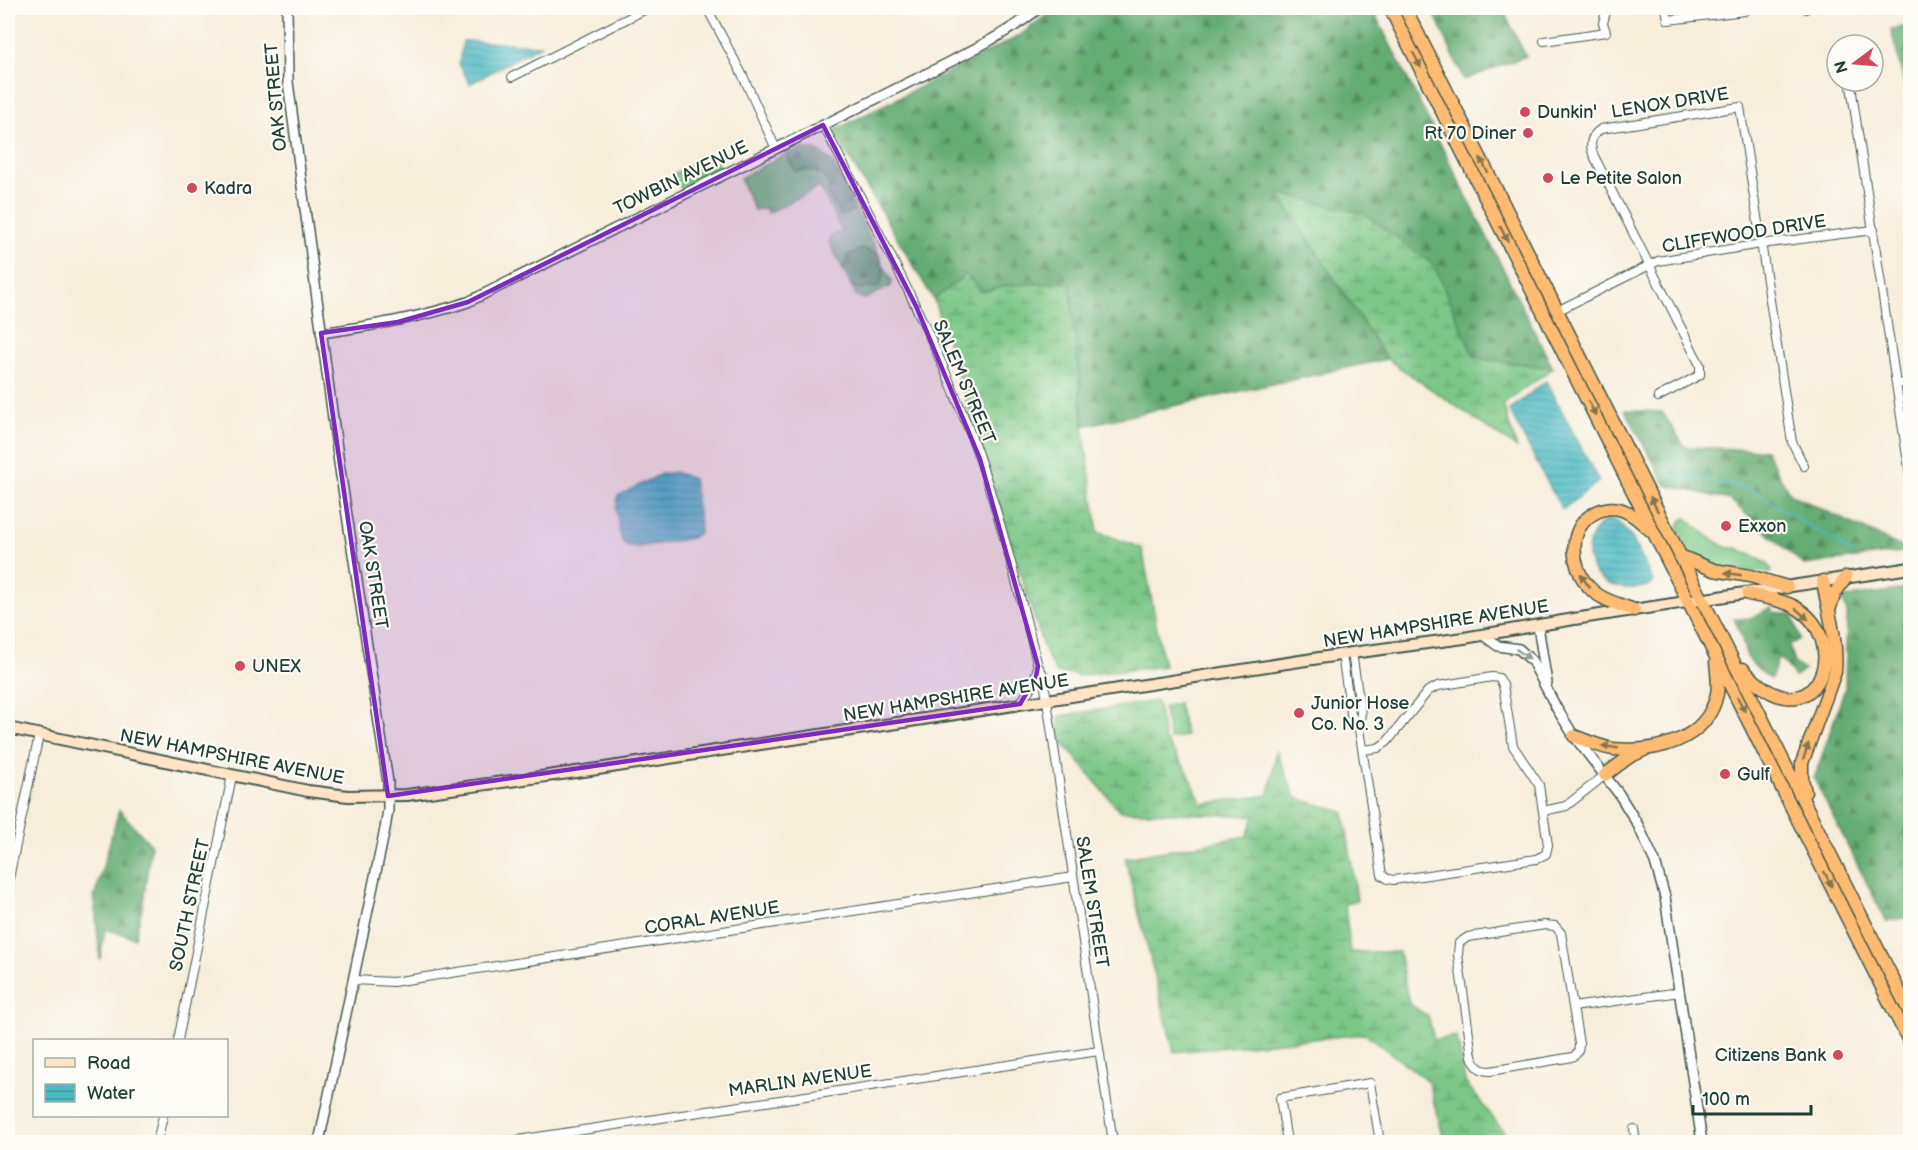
<svg xmlns="http://www.w3.org/2000/svg" width="1918" height="1150" font-family="'Balsamiq Sans',sans-serif">
<style>
.grass{fill:#7bc786;stroke:#4d825d;stroke-width:1.5}
.forest{fill:url(#forest-firs);stroke:#427454;stroke-width:1.5}
.wetland{fill:url(#wetland-marsh);stroke:#4d825d;stroke-width:1.5}
.water{fill:url(#water-rules);stroke:#367c7c;stroke-width:1.5}
.lines{fill:none;stroke-linecap:round;stroke-linejoin:round}
.stream{stroke:#4cbac3;stroke-width:2}
.minor-casing{stroke:#3f574d;stroke-width:10}
.tertiary-casing{stroke:#3f574d;stroke-width:12}
.secondary-casing{stroke:#3f574d;stroke-width:14}
.trunk-casing{stroke:#3f574d;stroke-width:15}
.minor{stroke:#fff;stroke-width:8}
.tertiary{stroke:#fff;stroke-width:9}
.secondary{stroke:#ffe4c6;stroke-width:10}
.trunk{stroke:#febb71;stroke-width:12}
.oneway{fill:#83764f}
.oneway2{fill:#8f9e9a}
.marked{fill:#7b2cbf;fill-opacity:0.2;stroke:#7b2cbf;stroke-width:4.5;stroke-linejoin:round}
.poi-dot{fill:#d1495b;stroke:#fdfcf7;stroke-width:2}
.labels{text-anchor:middle;dominant-baseline:central;stroke-width:4.5;stroke-linejoin:round;paint-order:stroke}
.street-label{font-size:18px;fill:#1f3d34;stroke:#fdfcf7}
.poi-label{font-size:18px;fill:#1f3d34;stroke:#fdfcf7;text-anchor:start}
</style>
<defs>
<pattern id="forest-firs" width="22" height="20" patternUnits="userSpaceOnUse" patternTransform="scale(1.5)"><rect width="22" height="20" fill="#64ac73"/><path d="M5 1l3.5 6h-7zM16 11l3.5 6h-7z" fill="#528d5f"/></pattern>
<pattern id="wetland-marsh" width="20" height="14" patternUnits="userSpaceOnUse" patternTransform="scale(1.5)"><rect width="20" height="14" fill="#7bc786"/><path d="M1 5h8M5 5V1M11 12h8M15 12V8" fill="none" stroke="#64a36e"/></pattern>
<pattern id="water-rules" width="6" height="5" patternUnits="userSpaceOnUse" patternTransform="scale(1.5)"><rect width="6" height="5" fill="#4cbac3"/><path d="M0 2.5h6" fill="none" stroke="#3f989f"/></pattern>
</defs>
<rect width="100%" height="100%" fill="#fdfcf7"/>
<filter id="ink" filterUnits="userSpaceOnUse"><feTurbulence type="fractalNoise" baseFrequency=".0167" numOctaves="2"/><feDisplacementMap in="SourceGraphic" scale="12" xChannelSelector="R" yChannelSelector="G"/><feConvolveMatrix kernelMatrix="1 2 1 2 8 2 1 2 1" color-interpolation-filters="sRGB"/></filter>
<filter id="wash" filterUnits="userSpaceOnUse"><feTurbulence type="fractalNoise" baseFrequency=".008" numOctaves="4" result="noise"/><feDisplacementMap in="SourceGraphic" scale="24" xChannelSelector="R" yChannelSelector="G"/><feGaussianBlur stdDeviation="1.35" result="paint"/><feColorMatrix in="noise" values="0 0 0 0 0 0 0 0 0 0 0 0 0 0 0 0 0 1.4 0 .05"/><feComposite in="paint" operator="in"/></filter>
<g filter="url(#wash)">
<rect width="100%" height="100%" fill="#f7eddb"/>
<!-- grass -->
<g class="grass">
<path d="M 786,154 L 795,171 C 798,170 805,168 809,168 C 830,172 835,200 841,216 L 855,209 L 879,255 L 866,249 L 849,255 L 843,269 L 829,242 L 831,236 L 842,231 L 820,187 L 767,213 L 767,208 L 754,210 L 740,178 Z"/>
<polygon points="711,155 713,156 721,170 682,190 673,174"/>
<polygon points="884,266 892,281 891,286 865,299 857,296 852,287 861,289 883,271"/>
<polygon points="1686,518 1709,537 1727,548 1737,548 1767,563 1772,571 1770,573 1725,569 1692,556 1678,530 1681,521"/>
<polygon points="1178,703 1186,736 1170,739 1163,707"/>
</g>
<!-- forest -->
<g class="forest">
<polygon points="1055,8 1372,8 1553,368 1474,358 1434,265 1279,194 1387,359 1083,426 1069,284 1011,285 981,292 966,274 934,300 833,131 1019,36"/>
<polygon points="1432,8 1502,8 1526,56 1464,80"/>
<polygon points="1910,26 1910,107 1891,29"/>
<path d="M 805,148 C 836,150 844,185 855,209 L 841,216 L 828,194 L 829,183 C 819,171 810,168 795,171 L 786,154 L 795,150 Z"/>
<path d="M 862,249 L 879,255 C 885,268 886,276 878,287 L 861,289 L 852,287 L 843,269 L 849,255 Z"/>
<polygon points="1625,410 1662,412 1685,447 1765,450 1790,494 1910,551 1804,565 1730,500 1666,485"/>
<polygon points="1910,588 1910,917 1886,921 1814,779 1845,688 1847,613 1842,598"/>
<path d="M 1772,607 L 1774,613 L 1792,614 L 1800,639 L 1789,645 L 1794,663 L 1804,670 L 1795,677 L 1779,656 L 1771,679 C 1760,671 1749,664 1745,651 C 1741,639 1741,630 1734,619 L 1750,618 Z"/>
<polygon points="119,810 151,845 143,903 135,938 105,929 100,960 94,898"/>
</g>
<!-- wetland -->
<g class="wetland">
<polygon points="1278,193 1364,214 1434,265 1474,358 1553,368 1503,404 1517,448 1387,359"/>
<polygon points="966,274 982,292 1011,285 1070,283 1083,426 1098,532 1142,548 1164,666 1077,676 1076,674 1056,673 1045,652 934,300"/>
<polygon points="1157,701 1165,740 1186,769 1202,804 1269,795 1276,751 1296,798 1344,812 1357,900 1345,904 1350,952 1399,952 1409,1004 1428,1016 1434,1040 1457,1036 1465,1082 1507,1136 1514,1142 1447,1142 1444,1139 1428,1081 1365,1034 1174,1052 1125,858 1247,836 1254,816 1120,811 1057,736 1060,716 1065,715"/>
</g>
<!-- water -->
<g class="water">
<polygon points="463,41 541,45 470,84 459,64"/>
<polygon points="1546,381 1599,481 1562,510 1509,410"/>
<polygon points="675,472 693,479 700,525 699,533 691,538 634,548 624,544 620,537 616,508 618,496 661,474"/>
<path d="M 1608,520 L 1617,521 L 1632,538 L 1653,581 L 1652,584 C 1635,592 1606,589 1594,572 C 1582,554 1589,528 1608,520 Z"/>
</g>
<g class="lines">
<!-- stream -->
<polyline class="stream" points="1670,475 1750,489 1851,552"/>
</g>
</g>
<g filter="url(#ink)">
<g class="lines">
<defs>
<g id="minor">
<polyline points="707,8 743,76 776,149"/>
<polyline points="1666,8 1668,20 1745,11"/>
<polyline points="1806,8 1806,9"/>
<polyline points="1544,41 1606,32 1603,23 1607,8"/>
<polyline points="512,77 648,8"/>
<polyline points="1851,86 1910,476"/>
<path d="M 823,125 C 880,234 939,343 980,460 C 1003,527 1020,597 1038,666 L 1043,674 L 1113,1142"/>
<polyline points="1557,311 1658,261 1761,244 1874,230"/>
<polyline points="1897,384 1910,382"/>
<path d="M 1658,397 L 1700,375 L 1700,365 L 1594,156 C 1589,145 1590,136 1601,129 L 1740,107 L 1792,442 L 1804,466"/>
<polyline points="1352,653 1361,713 1359,729 1382,875 1388,879 1394,880 1536,859 1546,854 1548,845 1539,785 1513,746 1503,685 1499,678 1492,677 1438,686 1428,691 1387,742 1378,748 1363,750"/>
<polyline points="1342,655 1351,714 1358,728"/>
<polyline points="1020,704 1033,684 1038,666"/>
<polyline points="1543,811 1566,806 1605,775"/>
<polyline points="8,883 39,735"/>
<path d="M 1545,925 L 1555,926 L 1561,933 L 1579,1044 C 1579,1053 1576,1057 1567,1058 L 1490,1071 C 1480,1071 1475,1066 1472,1056 L 1458,955 L 1459,943 L 1468,937 Z"/>
<polyline points="354,980 393,982 1073,877"/>
<polyline points="1573,1007 1680,992"/>
<polyline points="178,1040 232,776"/>
<polyline points="1634,1129 1636,1142"/>
<polyline points="157,1142 163,1116"/>
<polyline points="505,1142 1099,1051"/>
<polyline points="1287,1142 1280,1098 1370,1083 1380,1142"/>
</g>
<g id="tertiary">
<polyline points="287,8 288,82 339,463 388,782 388,810 385,829 319,1142"/>
<path d="M 321,333 C 371,326 419,318 468,302 L 948,63 C 980,46 1011,31 1039,8"/>
<polyline points="1538,626 1547,683"/>
<polyline points="1483,635 1498,646 1519,649 1532,661 1557,709 1574,736 1619,794 1638,825 1655,862 1665,897 1702,1142"/>
</g>
<polyline id="secondary" points="8,728 308,791 348,796 407,795 598,769 1352,653 1464,638 1574,619 1910,568"/>
<g id="trunk">
<polyline points="1390,8 1910,1043"/>
<polyline points="1405,8 1910,1013"/>
<polyline points="1680,556 1714,570 1750,576 1787,587"/>
<polyline points="1830,607 1835,593 1846,577"/>
<path d="M 1634,610 C 1619,604 1600,600 1589,587 C 1571,567 1567,529 1593,514 C 1601,509 1610,507 1619,509 C 1631,512 1641,522 1650,530"/>
<path d="M 1743,669 C 1814,749 1857,639 1793,606 C 1779,599 1763,597 1748,594"/>
<path d="M 1574,736 C 1587,741 1600,747 1613,749 C 1655,753 1707,741 1717,694 C 1719,683 1717,673 1716,662"/>
<polyline points="1605,775 1629,757 1644,750"/>
<path d="M 1805,792 L 1802,779 L 1802,763 L 1835,672 C 1838,640 1828,612 1823,581"/>
</g>
</defs>
<!-- minor casing -->
<use href="#minor" class="minor-casing"/>
<!-- tertiary casing -->
<use href="#tertiary" class="tertiary-casing"/>
<!-- secondary casing -->
<use href="#secondary" class="secondary-casing"/>
<!-- trunk casing -->
<use href="#trunk" class="trunk-casing"/>
<!-- minor -->
<use href="#minor" class="minor"/>
<!-- tertiary -->
<use href="#tertiary" class="tertiary"/>
<!-- secondary -->
<use href="#secondary" class="secondary"/>
<!-- trunk -->
<use href="#trunk" class="trunk"/>
</g>
<!-- one-way arrows -->
<defs><path id="oneway-solid" d="M-6-.8H1V-3.2L6.5 0L1 3.2V.8H-6Z" transform="scale(1.5)"/></defs>
<g class="oneway">
<use href="#oneway-solid" transform="translate(1417 60) rotate(63)"/>
<use href="#oneway-solid" transform="translate(1484 165) rotate(-117)"/>
<use href="#oneway-solid" transform="translate(1504 234) rotate(63)"/>
<use href="#oneway-solid" transform="translate(1592 408) rotate(63)"/>
<use href="#oneway-solid" transform="translate(1654 504) rotate(-117)"/>
<use href="#oneway-solid" transform="translate(1733 574) rotate(-172)"/>
<use href="#oneway-solid" transform="translate(1585 581) rotate(-124)"/>
<use href="#oneway-solid" transform="translate(1802 614) rotate(41)"/>
<use href="#oneway-solid" transform="translate(1741 704) rotate(63)"/>
<use href="#oneway-solid" transform="translate(1610 747) rotate(-171)"/>
<use href="#oneway-solid" transform="translate(1806 751) rotate(-72)"/>
<use href="#oneway-solid" transform="translate(1828 879) rotate(63)"/>
</g>
<use class="oneway2" href="#oneway-solid" transform="translate(1523 654) rotate(35)"/>
</g>
<!-- marked area -->
<path class="marked" d="M 823,125 L 916,306 L 980,459 L 1038,666 L 1036,677 L 1020,704 L 388,796 L 321,333 L 398,322 L 468,302 Z"/>
<!-- markers -->
<g class="poi-dot">
<circle cx="1525" cy="112" r="6"/>
<circle cx="1528" cy="133" r="6"/>
<circle cx="1548" cy="178" r="6"/>
<circle cx="192" cy="188" r="6"/>
<circle cx="1726" cy="526" r="6"/>
<circle cx="240" cy="666" r="6"/>
<circle cx="1299" cy="713" r="6"/>
<circle cx="1725" cy="774" r="6"/>
<circle cx="1838" cy="1055" r="6"/>
</g>
<g class="labels">
<!-- street labels -->
<g class="street-label">
<text transform="translate(276 97) rotate(-95)">OAK STREET</text>
<text transform="translate(1670 103) rotate(-9)">LENOX DRIVE</text>
<text transform="translate(681 178) rotate(-26)">TOWBIN AVENUE</text>
<text transform="translate(1744 234) rotate(-9)">CLIFFWOOD DRIVE</text>
<text transform="translate(964 382) rotate(67)">SALEM STREET</text>
<text transform="translate(373 575) rotate(81)">OAK STREET</text>
<text transform="translate(1436 624) rotate(-9)">NEW HAMPSHIRE AVENUE</text>
<text transform="translate(956 698) rotate(-9)">NEW HAMPSHIRE AVENUE</text>
<text transform="translate(232 757) rotate(11)">NEW HAMPSHIRE AVENUE</text>
<text transform="translate(1092 902) rotate(81)">SALEM STREET</text>
<text transform="translate(190 905) rotate(-78)">SOUTH STREET</text>
<text transform="translate(712 918) rotate(-9)">CORAL AVENUE</text>
<text transform="translate(800 1081) rotate(-8)">MARLIN AVENUE</text>
</g>
<!-- poi labels -->
<g class="poi-label">
<text x="1537" y="112">Dunkin'</text>
<text x="1516" y="133" text-anchor="end">Rt 70 Diner</text>
<text x="1560" y="178">Le Petite Salon</text>
<text x="204" y="188">Kadra</text>
<text x="1738" y="526">Exxon</text>
<text x="252" y="666">UNEX</text>
<text x="1311" y="703">Junior Hose<tspan x="1311" dy="21">Co. No. 3</tspan></text>
<text x="1737" y="774">Gulf</text>
<text x="1826" y="1055" text-anchor="end">Citizens Bank</text>
</g>
</g>
<!-- margin -->
<rect width="1918" height="1150" fill="none" stroke="#fdfcf7" stroke-width="30"/>
<!-- legend -->
<rect x="33" y="1039" width="195" height="78" fill="#fdfcf7" stroke="#a4b0a9" stroke-width="1.5"/>
<rect x="45" y="1058" width="30" height="9" fill="#ffe4c6" stroke="#a4b0a9" stroke-width="1.5"/>
<text x="87" y="1069" font-size="18" fill="#1f3d34">Road</text>
<rect x="45" y="1084" width="30" height="18" fill="url(#water-rules)" stroke="#a4b0a9" stroke-width="1.5"/>
<text x="87" y="1099" font-size="18" fill="#1f3d34">Water</text>
<!-- north arrow -->
<g transform="translate(1855 63) rotate(254)"><circle r="28" fill="#fdfcf7" stroke="#a4b0a9" stroke-width="1.5"/>
<path d="M0-4.5L10 22L0 15L-10 22Z" fill="#d1495b"/>
<text y="-9" font-size="16" font-weight="bold" text-anchor="middle" fill="#1f3d34">N</text>
</g>
<!-- scale -->
<path d="M1693 1105v9h118v-9" fill="none" stroke="#1f3d34" stroke-width="3"/>
<text x="1702" y="1105" font-size="18" fill="#1f3d34" stroke="#fdfcf7" stroke-width="4.5" paint-order="stroke">100 m</text>
</svg>
